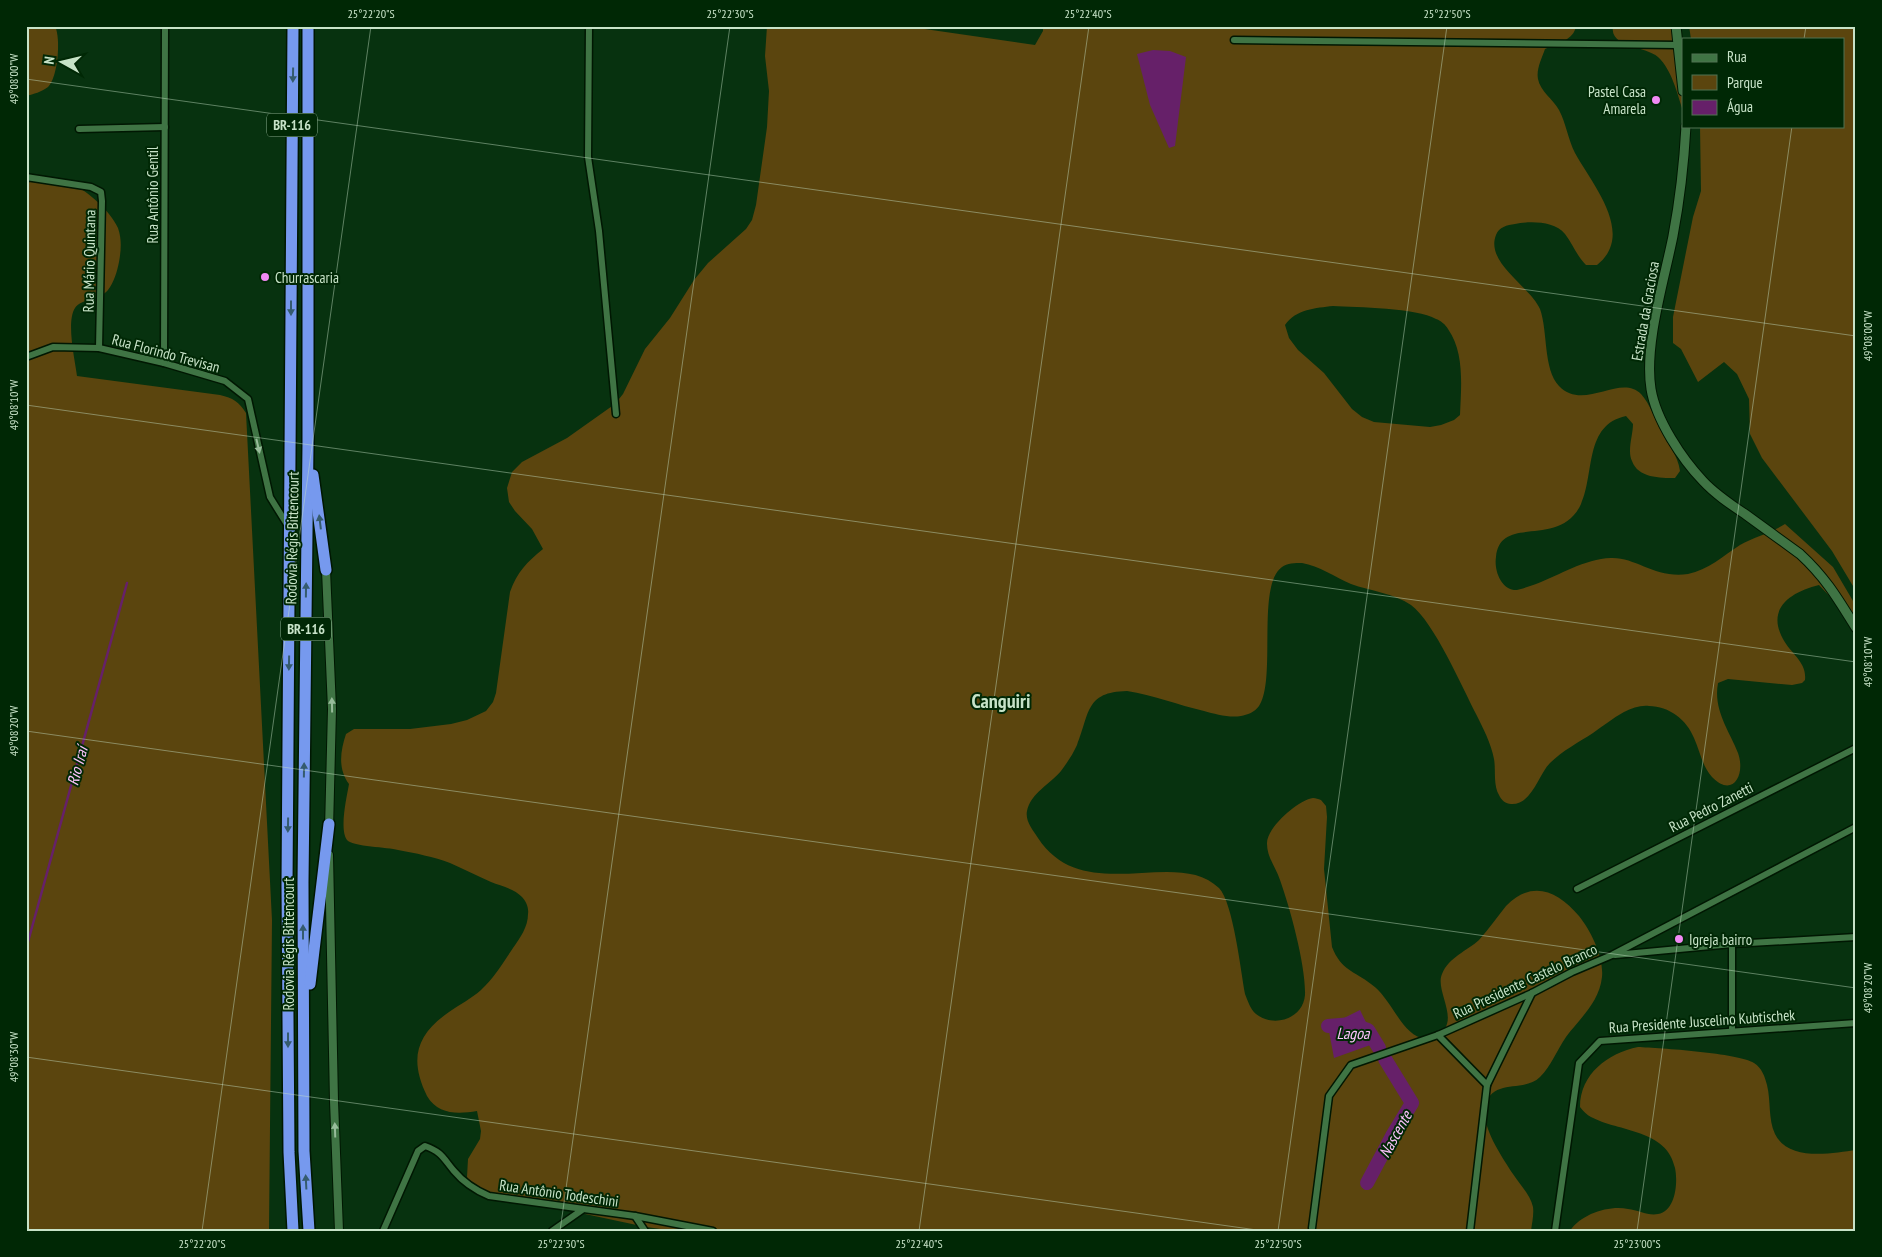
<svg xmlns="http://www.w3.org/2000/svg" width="1882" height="1257" font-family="'PT Sans Narrow',sans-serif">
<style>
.green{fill:#5b450e;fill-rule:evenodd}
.water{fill:#662069}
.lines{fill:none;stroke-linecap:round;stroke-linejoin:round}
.stream{stroke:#662069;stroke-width:2.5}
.river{stroke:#662069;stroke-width:14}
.minor-casing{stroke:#001702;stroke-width:9}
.tertiary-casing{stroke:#001702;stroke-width:10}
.secondary-casing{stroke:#001702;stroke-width:11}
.motorway-casing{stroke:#001702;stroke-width:14}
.minor{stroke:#3f7444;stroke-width:6}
.tertiary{stroke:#3f7444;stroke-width:8}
.secondary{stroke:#3f7444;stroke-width:9}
.motorway{stroke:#7699ee;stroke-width:11}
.oneway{fill:#355b6e}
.oneway2{fill:#97bc9a}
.ticks{fill:none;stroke:#c7e3c8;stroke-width:1;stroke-opacity:0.45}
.poi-dot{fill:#f18af4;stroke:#002805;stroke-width:2}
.labels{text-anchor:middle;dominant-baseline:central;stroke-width:4;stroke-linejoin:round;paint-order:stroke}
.shield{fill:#002805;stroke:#8bab8e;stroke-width:1}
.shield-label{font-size:14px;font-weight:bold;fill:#c7e3c8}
.poi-label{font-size:15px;fill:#c7e3c8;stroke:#002805;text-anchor:start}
.street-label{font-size:15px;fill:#c7e3c8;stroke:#002805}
.water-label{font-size:16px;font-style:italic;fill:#fbc2fc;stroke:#002805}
.district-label{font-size:20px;font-weight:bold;fill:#c7e3c8;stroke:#002805}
.neatline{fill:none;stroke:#c7e3c8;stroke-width:2}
.ticks-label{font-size:12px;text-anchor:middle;fill:#c7e3c8}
</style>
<rect width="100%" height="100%" fill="#07320f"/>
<!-- green -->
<g class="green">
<path d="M 26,26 L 55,26 C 61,38 58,77 48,87 C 41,92 34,94 26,96 Z"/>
<path d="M 767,26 L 904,26 L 1035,45 L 1043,31 L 1043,26 L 1576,26 C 1574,40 1557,44 1545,49 C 1542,58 1536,69 1538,79 C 1540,91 1553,99 1559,110 C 1566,123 1568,139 1575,153 C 1592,184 1636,234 1597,265 L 1586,265 C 1576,255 1573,244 1565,234 C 1554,221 1530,221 1515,224 C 1507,225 1499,227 1496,235 C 1485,263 1530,286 1540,309 C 1548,331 1543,369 1559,386 C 1584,412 1620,373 1641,394 C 1650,404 1655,419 1661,431 C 1668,445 1678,455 1680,471 L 1675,478 C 1660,478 1638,478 1632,461 C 1627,451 1633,435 1633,424 L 1626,416 C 1584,425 1595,473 1581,504 C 1560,550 1500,513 1496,557 C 1494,569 1500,588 1514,590 C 1521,590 1529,586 1536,584 C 1560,575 1584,559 1611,558 C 1636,557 1656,579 1688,574 C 1708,570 1723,556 1740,545 C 1754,537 1771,533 1785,524 L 1833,567 L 1856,606 L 1856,629 L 1838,605 L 1819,585 C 1791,592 1766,608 1783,639 C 1791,654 1807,662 1805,680 L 1802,683 L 1792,685 L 1728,679 L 1718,683 C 1713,710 1729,730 1738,753 C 1746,776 1732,798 1712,777 C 1702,766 1700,751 1694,738 C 1687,720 1669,706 1649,706 C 1641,705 1632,708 1624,712 C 1613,718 1603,726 1593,733 C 1579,742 1562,751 1550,763 C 1538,775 1532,805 1511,804 C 1506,804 1501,800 1499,795 C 1493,785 1496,770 1494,759 C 1491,743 1483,728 1476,714 C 1462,687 1434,622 1411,605 C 1394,593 1370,591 1351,584 C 1335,577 1319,566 1302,563 C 1295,563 1287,563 1282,567 C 1256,585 1277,680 1259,706 C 1255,712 1247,715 1241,716 C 1229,718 1215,714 1204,711 C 1178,705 1153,695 1127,691 C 1085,692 1090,713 1077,745 C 1073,754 1067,763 1061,771 C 1051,783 1030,794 1027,811 C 1025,821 1033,830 1038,838 C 1084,908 1176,846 1219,888 C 1233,902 1241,972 1245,994 C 1248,1001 1250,1009 1256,1014 C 1274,1028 1303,1019 1305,995 C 1306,966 1290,908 1280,880 C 1276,868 1267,857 1267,844 C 1266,828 1298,800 1313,798 C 1316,798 1318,799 1321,800 L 1326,806 L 1327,817 L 1324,869 L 1332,947 C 1341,970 1354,971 1371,984 C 1377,988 1383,995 1387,1001 C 1398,1015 1411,1045 1433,1037 C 1465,1025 1434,992 1442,974 C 1449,957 1467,951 1479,940 C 1489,929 1497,917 1506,906 C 1532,879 1558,891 1579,916 C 1591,931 1604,957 1602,977 C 1599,1003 1580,1018 1566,1037 C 1557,1050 1551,1066 1540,1077 C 1523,1094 1489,1076 1485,1110 C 1483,1130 1503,1158 1513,1174 C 1520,1185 1530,1194 1533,1207 C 1534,1215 1532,1223 1531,1231 L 675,1231 L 646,1227 L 557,1208 L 496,1199 L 474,1189 L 467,1177 L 468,1159 L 480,1139 L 481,1131 L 477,1111 C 458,1114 438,1115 427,1096 C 409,1059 416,1035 449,1012 C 460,1004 471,999 481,990 C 494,978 503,963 513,948 C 520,938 528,927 528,914 C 529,908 526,901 522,897 C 515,889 501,886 491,882 C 477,876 464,869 450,863 C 434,857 415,853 398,850 C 388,847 353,847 347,840 C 339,829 347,796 349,784 C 338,769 340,752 346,734 L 354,729 L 410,729 L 451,724 L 467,720 L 486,711 L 493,702 L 496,693 L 510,592 C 517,572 527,562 543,549 L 532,529 L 515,511 L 509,502 L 507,488 L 512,472 L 522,462 L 567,438 L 615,404 L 623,394 L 645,349 L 670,318 L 694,280 L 708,263 L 746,229 L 752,220 L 756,205 L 767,127 L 769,91 L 765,56 ZM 1333,306 C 1357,307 1417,308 1436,319 C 1440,320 1446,325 1448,329 C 1465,353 1461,388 1460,415 L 1454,420 L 1441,425 L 1430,427 L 1374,422 L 1362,417 L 1352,409 L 1324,373 L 1298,350 L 1289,338 L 1285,325 C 1296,309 1316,308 1333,306 Z"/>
<path d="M 1613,26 L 1680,26 L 1683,65 L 1683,111 C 1677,93 1672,70 1658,57 C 1646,46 1609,48 1613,26 Z"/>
<polygon points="1689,26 1856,26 1856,591 1832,551 1762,458 1750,434 1749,399 1737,374 1724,362 1698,382 1681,349 1673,343 1673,317 1693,217 1701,191 1700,126 1843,126 1843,39 1691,39"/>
<path d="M 34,180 C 45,181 61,180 72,184 C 89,192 110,211 118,228 C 122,239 121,251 119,262 C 117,272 114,282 108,290 C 100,300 82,298 75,308 C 66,322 75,360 77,376 L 220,395 C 233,398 239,402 246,413 L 272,920 L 269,1231 L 26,1231 L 26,184 Z"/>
<path d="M 1638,1047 C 1659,1048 1739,1053 1754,1063 C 1762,1068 1765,1077 1767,1085 C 1771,1101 1768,1119 1775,1134 C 1789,1162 1832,1153 1856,1150 L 1856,1231 L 1570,1231 C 1581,1214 1609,1205 1628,1209 C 1638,1210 1648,1216 1658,1214 C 1676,1211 1678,1182 1675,1168 C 1667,1129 1619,1132 1591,1117 C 1587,1115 1583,1111 1580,1107 C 1580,1074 1608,1053 1638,1047 Z"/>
</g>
<!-- water -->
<g class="water">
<polygon points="1153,50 1170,51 1186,57 1175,146 1169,148 1150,105 1137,54"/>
<polygon points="1360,1010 1376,1043 1334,1058 1328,1026"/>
</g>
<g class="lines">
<!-- stream -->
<polyline class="stream" points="26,949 127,583"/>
<!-- river -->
<g class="river">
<polyline points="1328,1026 1352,1024 1368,1030 1379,1048"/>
<polyline points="1367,1183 1392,1136 1412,1103 1385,1059"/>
</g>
<defs>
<g id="minor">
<polyline points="589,26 588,157 599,231 616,414"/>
<polyline points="1234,40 1678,45"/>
<polyline points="79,129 165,127"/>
<polyline points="26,177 91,187 101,192 102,201 99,348"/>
<polyline points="26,357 53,347 99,348 164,363 225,381 248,399 270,497 288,526"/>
<polyline points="164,363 165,26"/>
<polyline points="1577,889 1856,748"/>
<polyline points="1732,944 1732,1031"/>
<polyline points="1615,955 1732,944 1856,937"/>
<polyline points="1438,1035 1487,1085 1470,1231"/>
<polyline points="1487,1085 1532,993"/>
<polyline points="635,1216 645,1231"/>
<polyline points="1312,1228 1329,1096 1351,1065 1438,1035 1532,993 1572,972 1612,955 1856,827"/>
<path d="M 383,1231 L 418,1151 L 425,1146 C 442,1152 443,1158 454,1171 C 464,1183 475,1190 489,1196 L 635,1216 L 713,1231"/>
<polyline points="552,1231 582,1210"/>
<polyline points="1555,1231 1579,1063 1600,1041 1856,1023"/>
</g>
<g id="tertiary">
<polyline points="326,570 332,709 329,829"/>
<polyline points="329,855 334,1101 339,1231"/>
</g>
<g id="secondary">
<polyline points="1676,26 1683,91"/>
<path d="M 1686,126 C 1684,163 1680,199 1673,236 C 1664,281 1644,345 1651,389 C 1656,420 1682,459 1703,481 C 1715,494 1730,504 1745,514 C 1763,527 1782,541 1800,554 C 1826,578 1838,599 1856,628"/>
</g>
<g id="motorway">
<polyline points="308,26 308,444 303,883 304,1151 309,1231"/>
<polyline points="313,475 326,570"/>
<polyline points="310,984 329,824"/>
<polyline points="293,1231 289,1152 287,886 293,26"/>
</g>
</defs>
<!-- minor casing -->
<use href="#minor" class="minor-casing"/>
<!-- tertiary casing -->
<use href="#tertiary" class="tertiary-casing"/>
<!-- secondary casing -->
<use href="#secondary" class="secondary-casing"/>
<!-- motorway casing -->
<use href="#motorway" class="motorway-casing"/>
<!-- minor -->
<use href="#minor" class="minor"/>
<!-- tertiary -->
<use href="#tertiary" class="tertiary"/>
<!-- secondary -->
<use href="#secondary" class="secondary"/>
<!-- motorway -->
<use href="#motorway" class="motorway"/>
</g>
<!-- one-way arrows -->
<defs><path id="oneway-solid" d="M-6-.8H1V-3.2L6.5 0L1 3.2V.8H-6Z" transform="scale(1.25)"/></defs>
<g class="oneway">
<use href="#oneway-solid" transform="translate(293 75) rotate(91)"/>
<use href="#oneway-solid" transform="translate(291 308) rotate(90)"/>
<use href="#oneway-solid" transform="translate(320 522) rotate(-97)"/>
<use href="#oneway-solid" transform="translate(306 590) rotate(-89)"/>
<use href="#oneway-solid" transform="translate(289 663) rotate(91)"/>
<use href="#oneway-solid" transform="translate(304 770) rotate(-89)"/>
<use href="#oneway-solid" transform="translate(288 825) rotate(91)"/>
<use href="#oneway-solid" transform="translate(303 932) rotate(-90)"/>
<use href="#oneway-solid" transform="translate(288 1040) rotate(90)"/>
<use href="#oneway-solid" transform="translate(306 1182) rotate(-93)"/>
</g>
<g class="oneway2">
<use href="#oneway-solid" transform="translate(258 446) rotate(77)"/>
<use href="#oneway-solid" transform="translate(332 705) rotate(-91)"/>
<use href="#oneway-solid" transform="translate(335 1130) rotate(-92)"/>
</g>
<!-- ticks -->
<path class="ticks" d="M 1804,39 L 1806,26M 26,79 L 1856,336M 26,405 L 1856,662M 26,731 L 1856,988M 26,1057 L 1264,1231M 202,1231 L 371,26M 560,1231 L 730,26M 919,1231 L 1089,26M 1278,1231 L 1447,26M 1637,1231 L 1792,126"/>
<!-- markers -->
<g class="poi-dot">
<circle cx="1656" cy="100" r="5"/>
<circle cx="265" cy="277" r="5"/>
<circle cx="1679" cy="939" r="5"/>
</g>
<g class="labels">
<!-- shield labels -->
<g class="shield">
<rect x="267" y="113.5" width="50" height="23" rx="4"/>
<rect x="281" y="617.5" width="50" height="23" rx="4"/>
</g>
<g class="shield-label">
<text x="292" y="125">BR-116</text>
<text x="306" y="629">BR-116</text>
</g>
<!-- poi labels -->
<g class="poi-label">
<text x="1646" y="91" text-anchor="end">Pastel Casa<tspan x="1646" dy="17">Amarela</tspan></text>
<text x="275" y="277">Churrascaria</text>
<text x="1689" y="939">Igreja bairro</text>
</g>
<!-- street labels -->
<g class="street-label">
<text transform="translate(152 195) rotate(-90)">Rua Antônio Gentil</text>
<text transform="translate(89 261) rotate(-89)">Rua Mário Quintana</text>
<text transform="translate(1645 311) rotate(-80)">Estrada da Graciosa</text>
<text transform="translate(166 353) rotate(15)">Rua Florindo Trevisan</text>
<text transform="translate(292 538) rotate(-89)">Rodovia Régis Bittencourt</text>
<text transform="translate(1711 807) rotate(-27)">Rua Pedro Zanetti</text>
<text transform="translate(288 944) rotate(-90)">Rodovia Régis Bittencourt</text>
<text transform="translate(1525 981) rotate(-25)">Rua Presidente Castelo Branco</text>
<text transform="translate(1702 1021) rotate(-4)">Rua Presidente Juscelino Kubtischek</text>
<text transform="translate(559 1193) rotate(8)">Rua Antônio Todeschini</text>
</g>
<!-- water labels -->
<g class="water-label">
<text transform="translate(77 766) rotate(-75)">Rio Iraí</text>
<text x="1353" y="1033">Lagoa</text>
<text transform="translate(1395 1134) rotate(-61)">Nascente</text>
</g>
<!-- district labels -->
<g class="district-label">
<text x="1001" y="701">Canguiri</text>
</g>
</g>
<!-- border -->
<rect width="1882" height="1257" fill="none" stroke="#002805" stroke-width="55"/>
<!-- legend -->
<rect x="1682" y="38" width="162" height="90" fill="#002805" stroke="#507353"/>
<rect x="1692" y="54" width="25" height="8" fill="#3f7444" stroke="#507353"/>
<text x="1727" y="62" font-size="15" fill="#c7e3c8">Rua</text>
<rect x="1692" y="75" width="25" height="15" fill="#5b450e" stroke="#507353"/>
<text x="1727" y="88" font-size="15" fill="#c7e3c8">Parque</text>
<rect x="1692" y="100" width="25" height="15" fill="#662069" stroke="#507353"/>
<text x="1727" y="112" font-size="15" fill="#c7e3c8">Água</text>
<!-- north arrow -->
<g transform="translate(62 62) rotate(278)" stroke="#002805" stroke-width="4" paint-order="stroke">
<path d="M0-4L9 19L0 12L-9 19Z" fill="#c7e3c8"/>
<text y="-8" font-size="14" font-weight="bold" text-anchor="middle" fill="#c7e3c8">N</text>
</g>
<rect x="28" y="28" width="1826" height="1202" class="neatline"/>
<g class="ticks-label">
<text x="371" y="18">25°22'20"S</text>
<text x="730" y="18">25°22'30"S</text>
<text x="1088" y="18">25°22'40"S</text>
<text x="1447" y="18">25°22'50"S</text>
<text transform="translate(14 79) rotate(-90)" y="4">49°08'00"W</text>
<text transform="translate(1868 336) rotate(-90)" y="4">49°08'00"W</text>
<text transform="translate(14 405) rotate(-90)" y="4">49°08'10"W</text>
<text transform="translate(1868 662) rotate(-90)" y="4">49°08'10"W</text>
<text transform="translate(14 731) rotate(-90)" y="4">49°08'20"W</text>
<text transform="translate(1868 988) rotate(-90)" y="4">49°08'20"W</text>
<text transform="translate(14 1057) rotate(-90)" y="4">49°08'30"W</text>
<text x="202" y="1248">25°22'20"S</text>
<text x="561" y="1248">25°22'30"S</text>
<text x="919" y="1248">25°22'40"S</text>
<text x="1278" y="1248">25°22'50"S</text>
<text x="1637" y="1248">25°23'00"S</text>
</g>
</svg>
